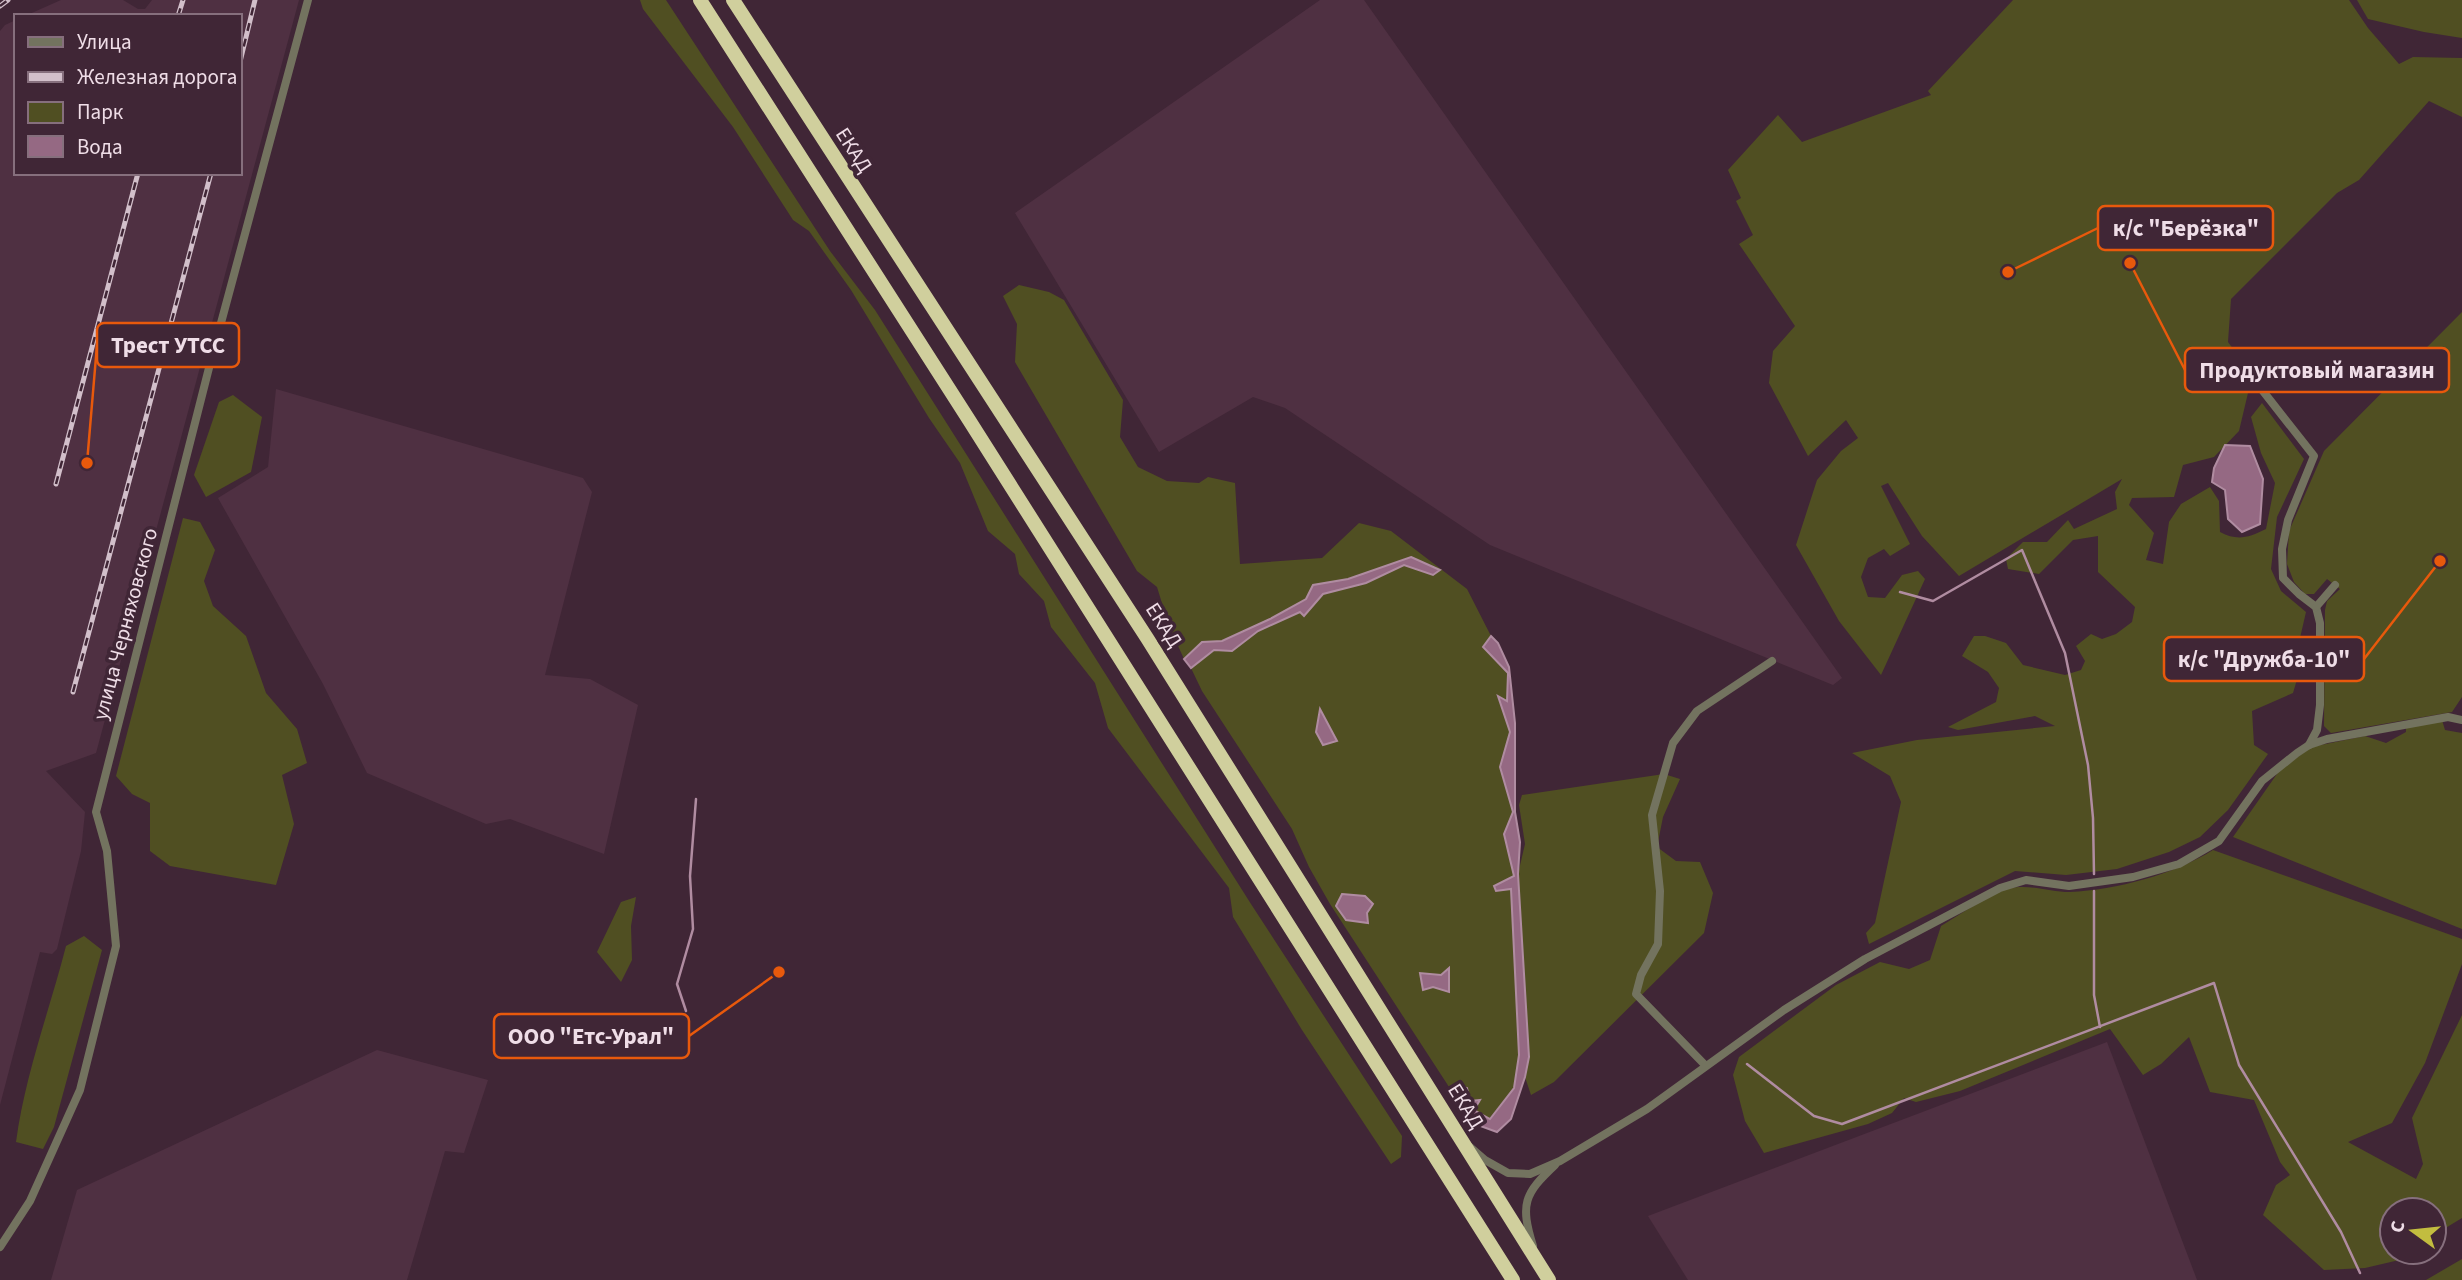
<svg xmlns="http://www.w3.org/2000/svg" width="2462" height="1280" font-family="'Source Sans 3',sans-serif">
<style>
.built{fill:#4f3042}
.green{fill:#504f22}
.water{fill:#956983;stroke:#b08ca1;stroke-width:2}
.lines{fill:none;stroke-linecap:round;stroke-linejoin:round}
.stream{stroke:#b08ca1;stroke-width:2.5}
.street{stroke:#73735f;stroke-width:8}
.highway{stroke:#d0cf9d;stroke-width:14}
.rail-casing{stroke:#d2bfca;stroke-width:5}
.rail{stroke:#402636;stroke-width:2.5;stroke-dasharray:8;stroke-linecap:butt}
.labels{text-anchor:middle;dominant-baseline:central;stroke-width:7;stroke-linejoin:round;paint-order:stroke}
.street-label{font-size:21px;fill:#efdde7;stroke:#402636}
.leader{fill:none;stroke:#e8590c;stroke-width:2.5}
.callout-dot{fill:#e8590c;stroke:#402636;stroke-width:2.5}
.callout{fill:#402636;stroke:#e8590c;stroke-width:2.5}
.callout-label{font-size:23px;text-anchor:middle;font-weight:bold;fill:#efdde7}
</style>
<rect width="100%" height="100%" fill="#402636"/>
<!-- built -->
<g class="built">
<polygon points="61,0 123,0 138,9 145,9 152,0 299,0 96,753 46,771 85,812 81,851 57,949 52,954 40,952 0,1105 0,31 5,25 16,20 16,173 240,173 240,16 25,16"/>
<polygon points="1320,0 1364,0 1842,678 1833,685 1490,545 1285,408 1253,397 1159,452 1015,213"/>
<polygon points="276,389 583,478 592,492 545,675 590,679 638,705 604,854 510,819 486,824 367,773 323,684 218,498 268,467"/>
<polygon points="2107,1042 2197,1280 1688,1280 1648,1216"/>
<polygon points="377,1050 488,1080 464,1153 445,1151 407,1280 51,1280 77,1190"/>
</g>
<!-- green -->
<g class="green">
<polygon points="640,0 666,0 830,251 875,310 1251,904 1402,1136 1401,1157 1391,1164 1302,1030 1233,917 1229,888 1108,728 1095,683 1051,627 1044,601 1019,574 1015,554 988,531 960,463 929,418 851,290 809,231 793,220 733,127 643,9"/>
<path d="M 2013,0 L 2349,0 L 2368,28 L 2399,64 L 2413,57 L 2462,58 L 2462,117 L 2429,101 L 2359,180 L 2337,193 L 2231,299 L 2228,342 L 2242,361 L 2242,368 L 2231,378 L 2248,393 L 2239,431 L 2214,457 L 2183,465 L 2174,497 L 2132,498 L 2129,505 L 2154,533 L 2146,560 L 2163,564 L 2169,522 L 2181,504 L 2210,487 L 2219,501 L 2220,532 C 2237,541 2248,538 2266,529 L 2275,483 L 2261,453 L 2251,417 L 2262,403 L 2304,459 L 2277,517 L 2271,569 L 2281,591 L 2306,612 L 2294,664 L 2298,676 L 2293,693 L 2252,711 L 2254,745 L 2268,754 L 2228,810 L 2200,837 L 2169,852 L 2117,869 L 2066,875 L 2015,871 L 1869,944 L 1866,933 L 1875,923 L 1901,802 L 1890,776 L 1852,753 L 1917,740 L 2055,726 L 2035,716 L 1958,730 L 1948,727 L 1996,702 L 1999,688 L 1988,672 L 1962,656 L 1974,636 L 1985,636 L 2006,643 L 2023,665 L 2065,675 L 2081,670 L 2085,661 L 2076,646 L 2091,634 L 2102,639 L 2116,634 L 2132,622 L 2135,607 L 2098,572 L 2098,536 L 2073,540 L 2039,574 L 2008,569 L 2006,559 L 2023,542 L 2047,542 L 2068,520 L 2074,529 L 2117,509 L 2115,492 L 2122,479 L 1959,576 L 1922,536 L 1888,483 L 1881,486 L 1910,544 L 1890,556 L 1884,549 L 1868,558 L 1861,577 L 1868,597 L 1885,598 L 1902,575 L 1918,571 L 1925,579 L 1881,675 L 1839,621 L 1796,545 L 1817,480 L 1841,451 L 1858,438 L 1846,420 L 1808,456 L 1769,383 L 1773,351 L 1795,326 L 1739,244 L 1753,235 L 1736,201 L 1741,198 L 1728,170 L 1778,115 L 1802,142 L 1931,95 L 1928,91 Z"/>
<polygon points="2357,0 2462,0 2462,38 2424,32 2368,19"/>
<polygon points="1019,285 1049,292 1064,300 1123,400 1120,437 1138,467 1167,481 1199,483 1208,477 1235,483 1240,564 1322,558 1359,523 1391,531 1467,589 1491,636 1484,647 1508,673 1507,702 1498,698 1510,732 1500,767 1513,812 1504,834 1514,876 1511,889 1519,1055 1514,1088 1489,1119 1474,1110 1480,1100 1470,1101 1456,1085 1451,1090 1330,904 1309,867 1292,829 1202,691 1191,668 1214,650 1232,651 1258,631 1300,611 1305,615 1323,594 1366,583 1404,565 1432,575 1411,557 1348,579 1313,585 1306,599 1270,619 1222,641 1202,642 1184,659 1169,626 1157,587 1137,571 1015,362 1017,324 1003,296"/>
<polygon points="2462,312 2462,697 2452,712 2331,733 2324,726 2325,610 2327,601 2340,589 2327,579 2314,594 2305,594 2294,582 2287,564 2289,531 2324,451"/>
<polygon points="233,395 262,417 251,472 206,497 194,475 219,402"/>
<polygon points="183,518 200,522 215,550 204,581 213,606 246,636 266,693 297,729 307,763 282,775 294,824 276,885 170,866 150,851 150,803 132,794 116,776"/>
<polygon points="2442,720 2445,730 2462,733 2462,929 2233,837 2279,771 2311,747 2365,736 2386,743 2406,732 2406,725"/>
<polygon points="1664,774 1680,779 1663,817 1657,847 1676,861 1700,862 1713,893 1704,933 1554,1082 1531,1095 1525,1077 1529,1057 1518,874 1525,844 1519,805 1522,795"/>
<path d="M 2213,850 L 2462,939 L 2462,964 L 2425,1063 L 2392,1123 L 2348,1142 L 2416,1179 L 2423,1164 L 2412,1118 L 2462,1015 L 2462,1218 L 2434,1235 L 2434,1210 L 2392,1210 L 2392,1252 L 2426,1252 L 2425,1254 L 2365,1268 L 2324,1270 L 2263,1215 L 2276,1185 L 2290,1175 L 2280,1162 L 2254,1100 L 2210,1092 L 2189,1037 L 2161,1064 L 2143,1075 L 2110,1029 L 1960,1091 L 1916,1102 L 1904,1098 L 1892,1113 L 1868,1124 L 1764,1153 L 1745,1121 L 1733,1075 L 1739,1057 L 1836,985 L 1880,962 L 1909,969 L 1930,960 L 1941,926 C 1958,916 1989,894 2006,889 C 2029,883 2048,892 2070,892 C 2116,890 2175,874 2213,850 Z"/>
<polygon points="636,897 631,926 632,960 621,982 597,952 621,902"/>
<path d="M 84,936 L 102,950 L 54,1127 L 43,1149 L 16,1142 C 25,1075 49,1012 66,946 Z"/>
<polygon points="2462,1259 2462,1280 2426,1280"/>
</g>
<!-- water -->
<g class="water">
<polygon points="2225,445 2250,446 2263,479 2260,524 2242,532 2228,519 2225,490 2212,482 2214,468"/>
<polygon points="1411,557 1440,570 1433,575 1404,565 1366,583 1323,594 1304,616 1300,612 1258,631 1232,651 1214,650 1191,668 1184,659 1202,642 1222,641 1270,619 1306,599 1313,585 1348,579"/>
<polygon points="1491,636 1498,643 1509,667 1515,723 1515,812 1520,842 1518,874 1529,1057 1525,1077 1511,1119 1497,1132 1472,1123 1451,1090 1456,1085 1467,1088 1470,1101 1480,1100 1474,1110 1490,1119 1514,1088 1519,1055 1511,889 1496,891 1494,886 1514,876 1504,834 1513,812 1500,767 1510,732 1498,696 1507,701 1508,673 1483,647"/>
<polygon points="1320,709 1337,741 1323,745 1316,732"/>
<polygon points="1342,894 1365,896 1373,904 1367,913 1368,923 1346,920 1336,906"/>
<polygon points="1449,968 1449,992 1433,987 1423,990 1420,973 1441,975"/>
</g>
<g class="lines">
<!-- stream -->
<g class="stream">
<polyline points="1900,592 1933,601 2022,550 2065,653 2088,765 2093,818 2094,874"/>
<polyline points="2094,891 2094,995 2100,1027"/>
<polyline points="686,1011 677,984 693,929 690,876 696,799"/>
<polyline points="1747,1064 1814,1116 1842,1124 2214,983 2239,1065 2341,1232 2360,1273"/>
</g>
<!-- street -->
<g class="street">
<polyline points="2242,368 2259,386 2314,456 2288,520 2282,549 2283,578 2299,594 2316,607 2320,623 2320,705 2317,730 2309,745"/>
<polyline points="2316,607 2335,585"/>
<polyline points="1705,1065 1636,994 1641,975 1658,944 1660,891 1652,815 1673,743 1697,711 1772,661"/>
<polyline points="1470,1147 1485,1160 1508,1173 1530,1174 1560,1161 1647,1109 1784,1010 1865,959 2000,888 2026,880 2069,886 2133,877 2179,864 2219,841 2262,781 2297,753 2309,745 2327,739 2448,717 2462,720"/>
<path d="M 1533,1246 C 1520,1204 1524,1194 1555,1165"/>
<polyline points="0,1247 30,1201 80,1090 116,946 107,851 96,812 211,360 308,0"/>
</g>
<!-- highway -->
<g class="highway">
<polyline points="700,0 969,420 1513,1280"/>
<polyline points="733,0 1147,638 1549,1280"/>
</g>
<defs>
<g id="rail">
<polyline points="0,6 8,0"/>
<polyline points="178,16 183,0"/>
<polyline points="240,62 255,0"/>
<polyline points="56,484 138,173"/>
<polyline points="73,692 211,173"/>
</g>
</defs>
<!-- rail casing -->
<use href="#rail" class="rail-casing"/>
<!-- rail -->
<use href="#rail" class="rail"/>
</g>
<g class="labels">
<!-- street labels -->
<g class="street-label">
<text transform="translate(854 150) rotate(57)">ЕКАД</text>
<text transform="translate(125 624) rotate(-75)">улица Черняховского</text>
<text transform="translate(1164 625) rotate(57)">ЕКАД</text>
<text transform="translate(1466 1106) rotate(58)">ЕКАД</text>
</g>
</g>
<!-- callouts -->
<path class="leader" d="M2008 272L2098 228M87 463L97 345M2130 263L2185 370M2440 561L2364 659M779 972L689 1036"/>
<g class="callout-dot">
<circle cx="2008" cy="272" r="7"/>
<circle cx="87" cy="463" r="7"/>
<circle cx="2130" cy="263" r="7"/>
<circle cx="2440" cy="561" r="7"/>
<circle cx="779" cy="972" r="7"/>
</g>
<g class="callout">
<rect x="2098" y="206" width="175" height="44" rx="7"/>
<rect x="97" y="323" width="142" height="44" rx="7"/>
<rect x="2185" y="348" width="264" height="44" rx="7"/>
<rect x="2164" y="637" width="200" height="44" rx="7"/>
<rect x="494" y="1014" width="195" height="44" rx="7"/>
</g>
<g class="callout-label">
<text x="2186" y="236">к/с "Берёзка"</text>
<text x="168" y="353">Трест УТСС</text>
<text x="2317" y="378">Продуктовый магазин</text>
<text x="2264" y="667">к/с "Дружба-10"</text>
<text x="591" y="1044">ООО "Етс-Урал"</text>
</g>
<!-- legend -->
<rect x="14" y="14" width="228" height="161" fill="#402636" stroke="#866f7d" stroke-width="2"/>
<rect x="28" y="37" width="35" height="10" fill="#73735f" stroke="#866f7d" stroke-width="2"/>
<text x="77" y="49" font-size="21" fill="#efdde7">Улица</text>
<rect x="28" y="72" width="35" height="10" fill="#d2bfca" stroke="#866f7d" stroke-width="2"/>
<text x="77" y="84" font-size="21" fill="#efdde7">Железная дорога</text>
<rect x="28" y="102" width="35" height="21" fill="#504f22" stroke="#866f7d" stroke-width="2"/>
<text x="77" y="119" font-size="21" fill="#efdde7">Парк</text>
<rect x="28" y="136" width="35" height="21" fill="#956983" stroke="#866f7d" stroke-width="2"/>
<text x="77" y="154" font-size="21" fill="#efdde7">Вода</text>
<!-- north arrow -->
<g transform="translate(2413 1231) rotate(285)"><circle r="33" fill="#402636" stroke="#866f7d" stroke-width="2"/>
<path d="M0-5L12 26L0 18L-12 26Z" fill="#c2bd3f"/>
<text y="-10" font-size="19" font-weight="bold" text-anchor="middle" fill="#efdde7">С</text>
</g>
</svg>
